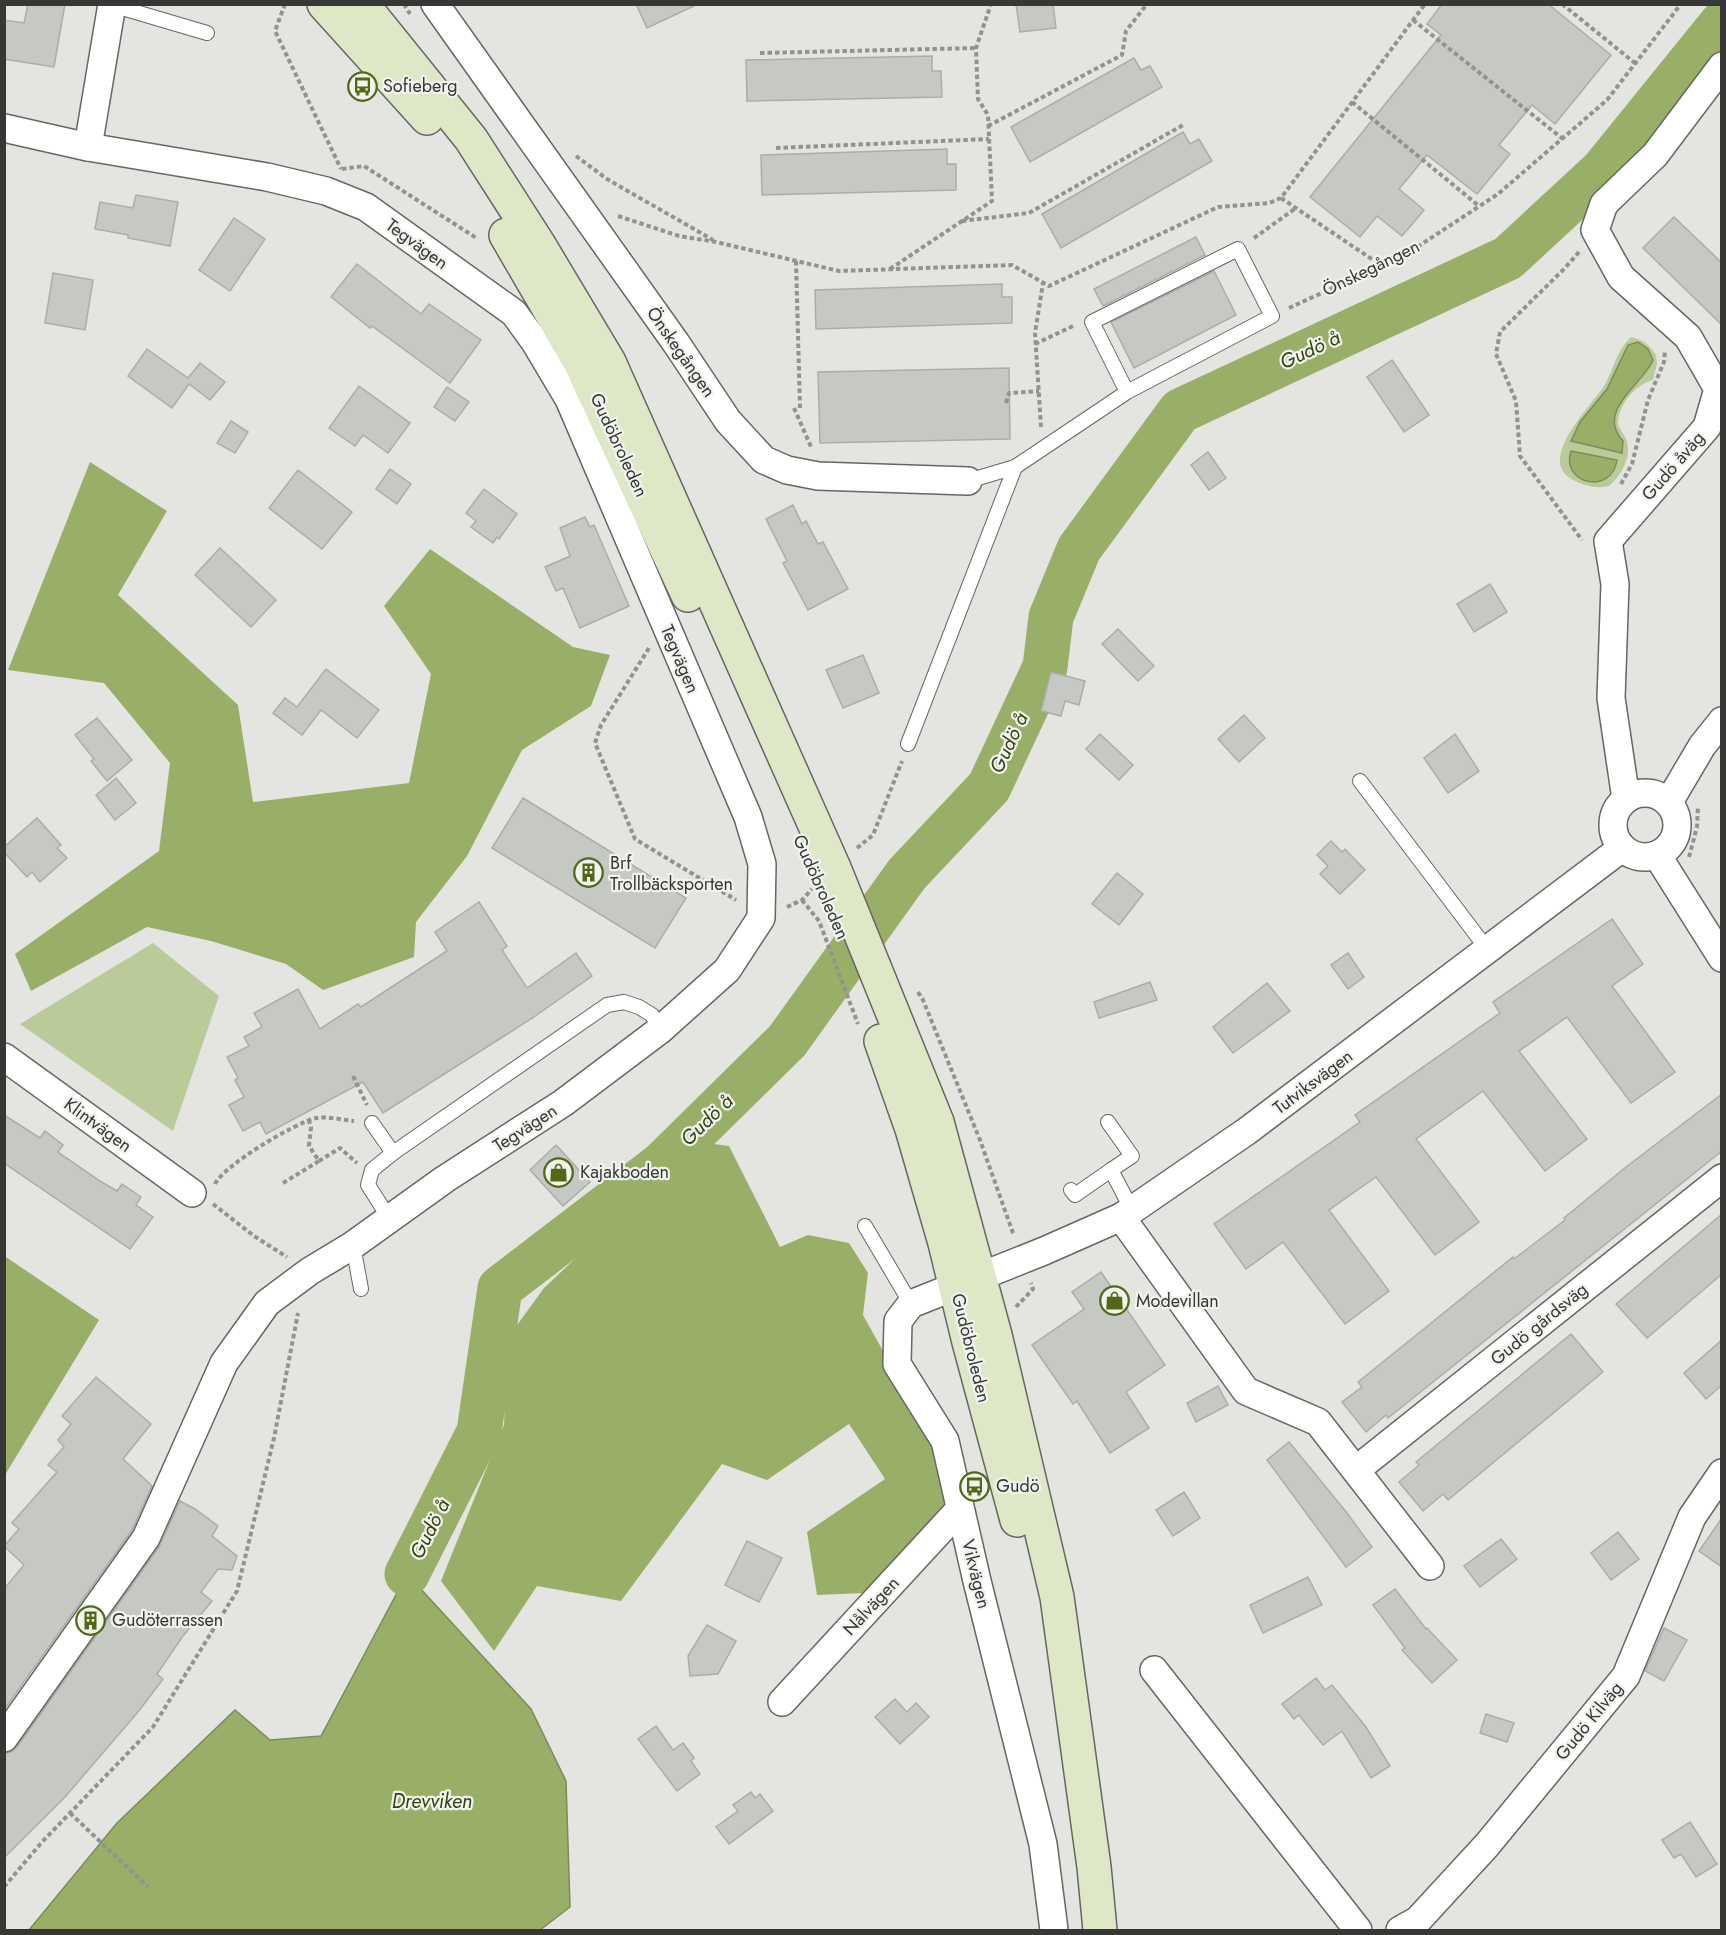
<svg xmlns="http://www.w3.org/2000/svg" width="1726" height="1935" font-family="Jost,sans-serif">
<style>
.green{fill:#bacb99;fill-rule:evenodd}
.forest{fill:#99af67}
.water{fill:#99af67;stroke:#7c8b58;stroke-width:1.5}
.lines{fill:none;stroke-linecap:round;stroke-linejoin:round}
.river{stroke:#99af67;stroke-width:45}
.building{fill:#c6c8c3;stroke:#abada8;stroke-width:1.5}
.lane-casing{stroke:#656763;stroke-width:16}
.street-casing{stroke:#656763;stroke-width:30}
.secondary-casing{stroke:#656763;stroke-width:36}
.path{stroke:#929390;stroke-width:4;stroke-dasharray:4.5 3;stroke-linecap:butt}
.lane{stroke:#fff;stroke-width:14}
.street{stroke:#fff;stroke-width:27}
.secondary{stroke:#dfe8c6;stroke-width:33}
.labels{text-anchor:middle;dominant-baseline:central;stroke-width:4.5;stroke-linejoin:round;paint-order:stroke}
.poi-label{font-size:18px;fill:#373836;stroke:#f1f3ee;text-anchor:start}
.street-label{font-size:18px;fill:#373836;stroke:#f1f3ee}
.water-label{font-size:20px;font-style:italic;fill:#35420c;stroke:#f1f3ee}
</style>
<rect width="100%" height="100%" fill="#e4e5e1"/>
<!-- green -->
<g class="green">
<path d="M 1631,337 C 1643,340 1649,344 1656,355 L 1657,364 L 1653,380 C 1636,384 1619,404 1618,422 C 1618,429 1624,433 1626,439 C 1633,456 1621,476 1609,486 C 1596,489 1585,486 1573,480 C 1535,460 1592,405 1604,386 C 1614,369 1616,351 1631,337 ZM 1615,373 L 1641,380 C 1622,393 1604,420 1623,441 L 1622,453 L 1572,441 C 1584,414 1603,399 1615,373 ZM 1571,451 L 1617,460 L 1617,465 L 1609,478 Z"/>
<polygon points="153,943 219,996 173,1131 20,1024"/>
</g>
<!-- forest -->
<g class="forest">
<polygon points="90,462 167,511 118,595 238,705 253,802 409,783 431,674 384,606 430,549 573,647 610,655 591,706 522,750 467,856 416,922 414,957 323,990 286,964 211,941 147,927 31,991 15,954 159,851 170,763 104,683 8,670"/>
<polygon points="699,1142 729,1146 780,1247 808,1235 849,1243 868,1273 863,1315 932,1439 946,1505 864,1593 817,1595 807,1532 885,1479 849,1424 767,1480 722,1464 621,1601 537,1586 494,1651 441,1581 504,1425 507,1339 544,1288"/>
<polygon points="6,1257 99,1320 5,1475 4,1260"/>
</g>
<!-- water -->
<g class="water">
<path d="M 1638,342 L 1648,349 L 1653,360 C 1643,385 1595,410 1623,441 L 1622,453 L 1571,441 L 1580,422 L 1607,389 L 1628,345 Z"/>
<path d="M 1571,451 L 1617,460 C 1612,496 1560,484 1571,451 Z"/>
<polygon points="407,1574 531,1709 566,1781 570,1907 540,1930 29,1930 117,1823 235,1710 270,1740 321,1736"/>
</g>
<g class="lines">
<!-- river -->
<polyline class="river" points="407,1574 479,1432 500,1288 662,1164 787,1041 907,874 989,787 1045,667 1051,617 1079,549 1180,411 1508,258 1603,170 1722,23"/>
</g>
<!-- building -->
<g class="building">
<polygon points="28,4 65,4 54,67 4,59 4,20 24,23"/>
<polygon points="636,4 698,4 647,28"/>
<polygon points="1016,4 1053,4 1056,28 1020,32"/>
<polygon points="1442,4 1548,4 1611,55 1555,124 1532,105 1499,145 1510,154 1477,194 1427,155 1399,189 1424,210 1402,236 1377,216 1360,237 1310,197 1441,35 1427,24"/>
<polygon points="932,56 932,71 941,71 942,97 747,101 746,60"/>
<polygon points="1134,58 1141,70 1150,66 1162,87 1030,162 1011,127"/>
<polygon points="1183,132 1190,144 1199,139 1212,161 1061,248 1042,214"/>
<polygon points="947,149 947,164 956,164 956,190 762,195 761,155"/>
<polygon points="136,195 178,202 170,246 128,238 128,235 95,229 100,202 133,208"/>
<polygon points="1674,217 1722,263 1722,325 1643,248"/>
<polygon points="234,218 265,239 230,291 199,270"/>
<polygon points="1196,237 1205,255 1103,306 1094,289"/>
<polygon points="357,264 421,314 429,304 481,340 450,383 372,326 370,328 331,297"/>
<polygon points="1214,271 1236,315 1134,368 1111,322"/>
<polygon points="53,273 93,280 85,330 45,323"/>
<polygon points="1002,284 1002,297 1012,297 1012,323 816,329 815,290"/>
<polygon points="147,349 188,378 200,363 225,382 210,400 189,384 172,408 128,376"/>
<polygon points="1392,360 1429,415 1404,432 1367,377"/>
<polygon points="1009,368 1010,439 820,443 818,372"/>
<polygon points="359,386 410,423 388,453 363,435 355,446 329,428"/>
<polygon points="447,387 469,402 455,421 434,407"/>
<polygon points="231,421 248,432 235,453 217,443"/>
<polygon points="1208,452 1226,478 1209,490 1191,465"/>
<polygon points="390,469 411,484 397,504 376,489"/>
<polygon points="298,470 352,512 322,549 269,508"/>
<polygon points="484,489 517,514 499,539 497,537 493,543 471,527 476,521 466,513"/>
<polygon points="793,505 802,524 806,521 818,544 823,542 848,589 808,610 783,563 787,561 766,519"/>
<polygon points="585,517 590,527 594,525 629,606 580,628 563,588 556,591 545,567 570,556 560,528"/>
<polygon points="220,548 276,600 251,627 195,575"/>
<polygon points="1490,584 1507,612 1474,632 1457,604"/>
<polygon points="1118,629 1154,666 1138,681 1102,644"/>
<polygon points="863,655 879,693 843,708 826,670"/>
<polygon points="326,669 379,710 357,738 321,710 302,735 273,713 285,698 297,707"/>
<polygon points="1051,672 1085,681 1079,705 1065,701 1061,716 1041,711"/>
<polygon points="1244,715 1265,738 1239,762 1218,739"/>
<polygon points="97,718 132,760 107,781 91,761 94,759 75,735"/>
<polygon points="1100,734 1133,765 1119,780 1086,749"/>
<polygon points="1455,734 1479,771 1448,793 1424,758"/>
<polygon points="116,778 136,803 115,820 96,795"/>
<polygon points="523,798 686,898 655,948 492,848"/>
<polygon points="37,818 61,845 57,848 67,858 40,882 32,872 27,877 4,852 4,847"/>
<polygon points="1331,841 1342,852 1345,849 1365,870 1340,894 1320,874 1328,866 1317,855"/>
<polygon points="1117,873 1143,894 1119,925 1092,904"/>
<polygon points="479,902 507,946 502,950 527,988 576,953 592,976 534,1017 383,1113 363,1082 266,1134 260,1122 243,1131 229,1105 244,1097 235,1080 238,1078 227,1057 249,1046 244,1037 262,1027 254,1013 298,989 320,1029 358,1004 361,1007 447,951 435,932"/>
<polygon points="1612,919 1643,964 1612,986 1675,1072 1631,1103 1567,1017 1519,1051 1587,1139 1545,1171 1483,1091 1416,1139 1479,1222 1435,1255 1376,1177 1329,1210 1389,1291 1345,1324 1283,1242 1246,1269 1214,1224 1360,1122 1355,1115 1500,1013 1493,1002"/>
<polygon points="1348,953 1364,977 1348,989 1331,965"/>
<polygon points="1150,982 1157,1000 1099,1018 1094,1002"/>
<polygon points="1267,983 1290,1011 1233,1053 1213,1027"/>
<polygon points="1722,1094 1722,1151 1388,1418 1386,1415 1366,1432 1342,1402 1362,1387 1358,1382 1513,1257 1514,1259 1565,1220 1564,1218 1626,1167"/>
<polygon points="4,1115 40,1138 45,1131 63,1145 58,1152 100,1181 117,1191 122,1184 141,1197 136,1205 153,1217 130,1249 4,1163"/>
<polygon points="556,1145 590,1182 563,1206 530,1170"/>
<polygon points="1722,1214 1722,1274 1647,1338 1616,1304"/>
<polygon points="1101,1272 1165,1365 1126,1392 1149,1428 1110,1453 1077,1401 1073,1404 1032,1345 1084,1309 1072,1292"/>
<polygon points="1571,1334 1603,1372 1448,1500 1443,1494 1423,1511 1399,1482 1419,1465 1416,1462"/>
<polygon points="1722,1340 1722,1385 1706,1399 1684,1373"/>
<polygon points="96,1377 151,1424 123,1459 152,1486 132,1530 4,1710 4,1589 24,1565 4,1546 19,1529 12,1523 57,1472 48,1465 64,1447 58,1440 71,1424 62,1416"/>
<polygon points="1218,1386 1228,1405 1196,1422 1187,1403"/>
<polygon points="1289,1442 1347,1513 1372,1547 1346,1567 1267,1460"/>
<polygon points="1184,1492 1200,1518 1173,1536 1156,1510"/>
<polygon points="180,1501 195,1509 218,1526 212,1536 237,1556 232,1570 218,1569 201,1592 212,1601 183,1636 157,1674 163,1679 138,1712 65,1797 4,1858 4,1753 11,1752 17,1747 159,1547"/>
<polygon points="1722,1518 1722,1567 1699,1551"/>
<polygon points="1618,1532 1639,1559 1611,1580 1591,1553"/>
<polygon points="1501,1539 1517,1559 1480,1587 1464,1566"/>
<polygon points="747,1541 782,1558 759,1602 725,1585"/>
<polygon points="1308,1577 1322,1605 1263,1633 1250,1605"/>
<polygon points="1395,1589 1426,1629 1427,1628 1457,1660 1432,1683 1402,1650 1405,1648 1373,1605"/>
<polygon points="707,1625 736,1641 718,1674 690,1676 688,1656"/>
<polygon points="1664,1628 1687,1640 1664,1681 1645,1671"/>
<polygon points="1316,1678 1325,1690 1332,1685 1366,1727 1390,1766 1371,1778 1342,1731 1323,1745 1299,1715 1294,1719 1282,1704"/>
<polygon points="895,1699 907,1712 916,1703 929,1717 900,1744 875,1717"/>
<polygon points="1486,1714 1514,1723 1507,1742 1480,1733"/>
<polygon points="656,1726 673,1750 683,1743 694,1758 691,1761 700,1774 677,1791 638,1739"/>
<polygon points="751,1792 755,1798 760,1794 773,1811 729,1844 716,1827 738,1811 733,1805"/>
<polygon points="1690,1822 1717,1864 1696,1877 1681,1854 1674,1858 1662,1840"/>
</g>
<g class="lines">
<defs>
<g id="lane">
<polyline points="112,5 207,33"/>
<polyline points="968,481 1015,467 1127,392 1272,316 1238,249 1092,322 1127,392"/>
<polyline points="908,744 1015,467"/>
<polyline points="1360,781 1487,949"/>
<polyline points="1108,1122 1132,1156 1111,1170"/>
<polyline points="372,1123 393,1153"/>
<polyline points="1071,1190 1075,1195 1111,1170 1132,1210"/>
<polyline points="389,1218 368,1185 372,1170 393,1153 607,1005 624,1002 639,1007 652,1015 660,1030"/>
<polyline points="865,1226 911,1304"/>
<polyline points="353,1245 361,1289"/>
</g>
<g id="street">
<polyline points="435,4 676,343 728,421 764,460 787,470 818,476 968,481"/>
<polyline points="4,128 88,147"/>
<circle cx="1645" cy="825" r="32"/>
<polyline points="1626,799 1611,698 1615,584 1608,541 1707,427 1718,389 1688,337 1621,277 1595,230 1604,204 1655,155 1722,66"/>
<polyline points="1669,802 1702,746 1722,721"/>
<polyline points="1657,855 1722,958"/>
<polyline points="4,1057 192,1193"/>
<polyline points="1121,1217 1246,1391 1318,1422 1430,1566"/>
<polyline points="1356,1470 1722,1178"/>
<polyline points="1154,1670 1358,1930"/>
<polyline points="782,1702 960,1509"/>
<polyline points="4,1738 146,1538 224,1363 267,1303 310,1271 353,1245 445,1179 563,1103 660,1030 727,970 761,918 762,864 748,817 569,399 535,342 514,313 366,207 326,191 267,177 88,147 112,4"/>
<polyline points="1054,1930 1043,1844 977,1581 945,1441 897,1364 898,1321 911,1304 1044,1251 1121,1217 1132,1210 1247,1131 1622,848"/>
<polyline points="1400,1930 1418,1920 1487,1845 1626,1676 1692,1517 1722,1473"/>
</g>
<g id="secondary">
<polyline points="324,4 427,118"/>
<polyline points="362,4 471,139 539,245 609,362 834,868 937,1122 995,1335 1057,1597 1094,1867 1100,1930"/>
<polyline points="506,235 580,362 688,595"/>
<polyline points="881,1041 912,1129 945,1243 969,1342 1017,1520"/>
</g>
</defs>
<!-- lane casing -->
<use href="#lane" class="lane-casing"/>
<!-- street casing -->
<use href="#street" class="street-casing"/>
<!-- secondary casing -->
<use href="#secondary" class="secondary-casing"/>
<!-- path -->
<g class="path">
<polyline points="285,4 275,31 341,169"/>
<polyline points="404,4 410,14"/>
<polyline points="1562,4 1636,64"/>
<polyline points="1413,20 1563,139"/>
<polyline points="760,53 976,48"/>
<polyline points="1352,102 1479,206"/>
<polyline points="988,126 1122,55 1126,31 1147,4"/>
<polyline points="776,148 989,139"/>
<polyline points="576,156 607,179 713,240"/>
<polyline points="342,169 364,166 478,239"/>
<polyline points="1281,198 1382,266"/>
<polyline points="618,216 679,236 716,242 839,271 1012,265 1049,286 1218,207 1269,203 1281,198 1425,4"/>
<polyline points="962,221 1029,213 1183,125"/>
<polyline points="1254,238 1296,208"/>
<polyline points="1579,252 1565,268 1500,332 1496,354 1516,401 1520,456 1582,540"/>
<polyline points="796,261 800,408"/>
<polyline points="890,269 992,201 988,115 978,99 976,48 991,4"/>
<polyline points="1289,308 1405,255 1498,194 1607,100 1681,4"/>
<polyline points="1035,344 1073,326"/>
<polyline points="1006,403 1009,393 1039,391"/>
<polyline points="794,408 812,449"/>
<polyline points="1041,427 1035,333 1043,283"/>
<polyline points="1621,484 1632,464 1648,400 1664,362 1665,350"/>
<polyline points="649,648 601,725 595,743 635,839 736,900"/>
<polyline points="857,848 873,835 902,761"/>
<polyline points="1689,857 1697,827 1698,806"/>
<polyline points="802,900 819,921 858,1024"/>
<polyline points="787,907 802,900 812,889"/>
<polyline points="918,992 923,1000 980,1140 1014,1236"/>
<polyline points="353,1076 367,1105"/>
<polyline points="319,1161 340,1148 357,1163"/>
<polyline points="283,1183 319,1161 309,1146 311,1127 309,1121"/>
<path d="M 215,1184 C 224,1165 295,1123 316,1118 C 328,1116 342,1120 354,1121"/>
<polyline points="213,1204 254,1236 287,1257"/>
<polyline points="1016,1307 1033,1289 1031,1283"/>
<polyline points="70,1813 148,1887"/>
<polyline points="4,1887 42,1842 153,1727 237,1591 274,1438 298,1313"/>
</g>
<!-- lane -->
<use href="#lane" class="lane"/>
<!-- street -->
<use href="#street" class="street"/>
<!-- secondary -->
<use href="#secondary" class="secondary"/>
</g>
<!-- icons -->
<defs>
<symbol id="bus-ring" viewBox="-11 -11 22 22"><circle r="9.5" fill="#f1f3ee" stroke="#536714" stroke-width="1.5"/><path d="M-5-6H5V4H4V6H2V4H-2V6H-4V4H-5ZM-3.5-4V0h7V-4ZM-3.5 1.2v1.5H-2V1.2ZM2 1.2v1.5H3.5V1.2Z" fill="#536714"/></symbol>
<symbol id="building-ring" viewBox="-11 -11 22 22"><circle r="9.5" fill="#f1f3ee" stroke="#536714" stroke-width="1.5"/><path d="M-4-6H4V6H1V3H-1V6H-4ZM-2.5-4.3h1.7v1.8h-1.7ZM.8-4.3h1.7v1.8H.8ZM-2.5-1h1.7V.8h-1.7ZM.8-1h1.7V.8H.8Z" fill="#536714"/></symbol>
<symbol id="shop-ring" viewBox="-11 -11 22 22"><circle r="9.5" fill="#f1f3ee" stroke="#536714" stroke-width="1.5"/><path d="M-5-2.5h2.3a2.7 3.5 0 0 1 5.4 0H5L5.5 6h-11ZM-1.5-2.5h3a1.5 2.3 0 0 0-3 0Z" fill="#536714"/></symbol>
</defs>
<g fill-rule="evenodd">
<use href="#bus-ring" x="346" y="70" width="33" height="33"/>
<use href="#building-ring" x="572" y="856" width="33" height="33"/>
<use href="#shop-ring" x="542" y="1156" width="33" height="33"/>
<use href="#shop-ring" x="1098" y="1284" width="33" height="33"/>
<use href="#bus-ring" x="958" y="1470" width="33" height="33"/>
<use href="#building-ring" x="74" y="1604" width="33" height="33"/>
</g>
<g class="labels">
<!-- poi labels -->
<g class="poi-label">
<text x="383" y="86">Sofieberg</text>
<text x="610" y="863">Brf<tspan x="610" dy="21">Trollbäcksporten</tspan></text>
<text x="580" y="1172">Kajakboden</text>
<text x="1136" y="1301">Modevillan</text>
<text x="996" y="1486">Gudö</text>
<text x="112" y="1620">Gudöterrassen</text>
</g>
<!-- street labels -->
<g class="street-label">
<text transform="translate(417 244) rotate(36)">Tegvägen</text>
<text transform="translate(1371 268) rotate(-26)">Önskegången</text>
<text transform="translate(681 352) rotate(55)">Önskegången</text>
<text transform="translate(619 445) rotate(65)">Gudöbroleden</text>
<text transform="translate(1673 466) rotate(-49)">Gudö åväg</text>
<text transform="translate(680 659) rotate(67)">Tegvägen</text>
<text transform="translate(821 887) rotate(66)">Gudöbroleden</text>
<text transform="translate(1313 1082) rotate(-37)">Tutviksvägen</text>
<text transform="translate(98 1125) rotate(36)">Klintvägen</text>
<text transform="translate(525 1128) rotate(-33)">Tegvägen</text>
<text transform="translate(1539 1324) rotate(-39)">Gudö gårdsväg</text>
<text transform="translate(971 1348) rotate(76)">Gudöbroleden</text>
<text transform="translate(976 1574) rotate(76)">Vikvägen</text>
<text transform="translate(871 1606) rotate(-47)">Nålvägen</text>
<text transform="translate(1589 1721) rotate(-51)">Gudö Kilväg</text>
</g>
<!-- water labels -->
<g class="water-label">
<text transform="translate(1310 350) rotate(-25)">Gudö å</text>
<text transform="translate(1009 743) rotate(-65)">Gudö å</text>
<text transform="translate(707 1120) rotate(-44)">Gudö å</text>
<text transform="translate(430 1529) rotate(-63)">Gudö å</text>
<text x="432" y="1801">Drevviken</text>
</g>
</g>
<!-- border -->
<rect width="1726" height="1935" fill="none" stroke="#373836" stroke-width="12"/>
</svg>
